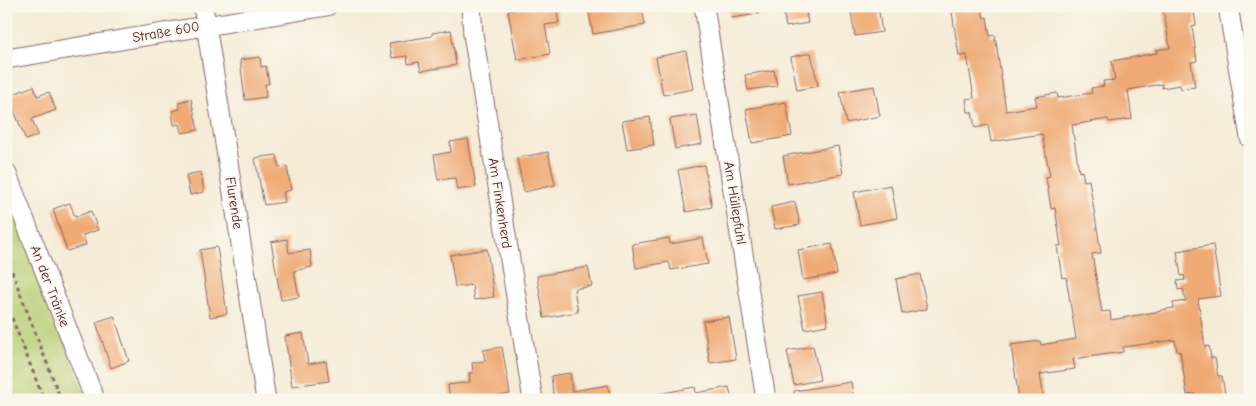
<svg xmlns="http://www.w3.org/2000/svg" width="1256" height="406" font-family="'Comic Neue',sans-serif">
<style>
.green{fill:#b5cc71;stroke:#80764e}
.building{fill:#efaa74}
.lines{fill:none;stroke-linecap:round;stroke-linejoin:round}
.minor-casing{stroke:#866767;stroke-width:21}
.path{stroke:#866767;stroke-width:3;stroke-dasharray:4 4;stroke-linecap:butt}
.minor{stroke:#fff;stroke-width:19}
.labels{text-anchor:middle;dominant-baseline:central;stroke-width:4.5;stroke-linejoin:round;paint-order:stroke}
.street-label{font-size:14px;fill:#4a1f2b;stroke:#fbf7ec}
</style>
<rect width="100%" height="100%" fill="#fbf7ec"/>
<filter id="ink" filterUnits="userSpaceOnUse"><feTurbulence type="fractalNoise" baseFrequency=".02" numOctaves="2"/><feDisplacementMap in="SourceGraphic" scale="10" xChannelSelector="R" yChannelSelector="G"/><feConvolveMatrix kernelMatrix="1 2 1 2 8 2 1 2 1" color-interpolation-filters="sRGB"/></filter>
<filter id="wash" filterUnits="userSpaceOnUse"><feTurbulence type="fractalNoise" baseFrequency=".0096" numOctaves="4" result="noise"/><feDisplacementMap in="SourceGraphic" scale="20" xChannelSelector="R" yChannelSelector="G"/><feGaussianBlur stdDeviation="1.12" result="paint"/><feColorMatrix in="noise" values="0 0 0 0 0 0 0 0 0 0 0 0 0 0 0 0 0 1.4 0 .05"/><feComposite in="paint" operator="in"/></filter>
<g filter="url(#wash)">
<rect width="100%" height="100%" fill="#f5ecd7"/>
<!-- green -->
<polygon class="green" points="6,191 87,400 12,400 6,385"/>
<g id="blocks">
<!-- building -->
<g class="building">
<polygon points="534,6 556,6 559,23 545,25 550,54 517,60 508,11"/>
<polygon points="588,6 642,6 645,25 593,34"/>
<polygon points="729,6 757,6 759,14 731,18"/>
<polygon points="782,6 805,6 808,23 786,27"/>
<polygon points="850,6 878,6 882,32 855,36"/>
<polygon points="951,6 981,6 984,18 987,17 990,36 995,35 1006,111 1037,106 1035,97 1057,93 1058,98 1092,93 1091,88 1104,86 1103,81 1115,80 1112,61 1157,53 1156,50 1170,48 1163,8 1153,9 1152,6 1193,6 1196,25 1192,26 1197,61 1191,62 1195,87 1181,89 1180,85 1162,88 1162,84 1128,90 1132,119 1109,122 1108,119 1072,125 1079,172 1082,171 1084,181 1089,180 1101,253 1092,254 1102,312 1110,311 1111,320 1161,311 1161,310 1174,308 1173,303 1186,301 1183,289 1178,290 1177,281 1185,280 1184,275 1181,276 1177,251 1213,245 1221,296 1198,299 1205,347 1209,346 1211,358 1215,358 1218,376 1222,376 1226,400 1196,400 1195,394 1187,395 1180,351 1177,352 1175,340 1123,347 1123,352 1073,359 1075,369 1040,374 1044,400 1019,400 1011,345 1040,341 1041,345 1076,339 1066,277 1062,278 1057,246 1061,246 1055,208 1051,209 1046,177 1050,176 1042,134 991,142 988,125 975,128 972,112 968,112 966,99 974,98 967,55 959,56"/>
<polygon points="451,30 456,65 421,71 419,62 408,64 407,56 392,58 389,43 432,36 432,33"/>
<polygon points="686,51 693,89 663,95 656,57"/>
<polygon points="811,53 818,86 797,90 791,57"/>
<polygon points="260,57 261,67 266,66 269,84 265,84 266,97 245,100 240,60"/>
<polygon points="774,70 777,86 748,90 745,75"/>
<polygon points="34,86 37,96 49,92 56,110 32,119 38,135 26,140 8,96"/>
<polygon points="874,86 880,116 846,123 840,92"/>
<polygon points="191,99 198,130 182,133 180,124 174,125 172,111 180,109 179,102"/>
<polygon points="786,102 792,136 752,143 746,109"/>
<polygon points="697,115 702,144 675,149 670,119"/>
<polygon points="650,117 654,145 627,149 622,121"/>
<polygon points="468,139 476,187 457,190 455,178 438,180 434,155 451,152 450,142"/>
<polygon points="838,146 843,174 788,184 783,156"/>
<polygon points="548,152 555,185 524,192 517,158"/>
<polygon points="277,155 279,167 287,166 291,190 283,192 285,202 264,205 255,158"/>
<polygon points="704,165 712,207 686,212 678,170"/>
<polygon points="201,172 204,192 190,195 186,175"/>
<polygon points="891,185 897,218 860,225 854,192"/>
<polygon points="795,202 800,225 775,229 771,207"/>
<polygon points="70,203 75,217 91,211 98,230 83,235 86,245 67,251 53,209"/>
<polygon points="669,238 670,244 703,238 708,264 671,270 669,262 636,268 632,244"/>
<polygon points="287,239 289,253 310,250 312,267 294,271 299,297 281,300 271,242"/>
<polygon points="832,244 837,274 803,280 798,250"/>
<polygon points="217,247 227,314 210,317 200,250"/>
<polygon points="487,249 494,297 474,300 472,285 455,287 450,255"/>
<polygon points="588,267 592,286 574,289 578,312 544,318 537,276"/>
<polygon points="920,274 927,309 902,314 896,279"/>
<polygon points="822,292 828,325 805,329 798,296"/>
<polygon points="114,316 129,361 111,368 96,322"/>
<polygon points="729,317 736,359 710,363 703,321"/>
<polygon points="303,333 308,364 326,361 329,381 292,386 285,336"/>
<polygon points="813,346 820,380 794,385 787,351"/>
<polygon points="502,347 510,394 477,400 474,400 474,397 450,400 448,385 470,382 469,373 473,373 472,363 485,361 483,350"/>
<polygon points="570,373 572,391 608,385 611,400 554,400 551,376"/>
<polygon points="851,382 854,400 795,400 794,391"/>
<polygon points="695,387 696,393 729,387 732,400 659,400 658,394"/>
</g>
</g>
</g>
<g filter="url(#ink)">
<use href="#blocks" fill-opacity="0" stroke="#866767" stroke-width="1"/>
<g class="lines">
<defs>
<g id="minor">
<polyline points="203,6 266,400"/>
<polyline points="471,6 473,34 533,400"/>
<polyline points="704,6 766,400"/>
<polyline points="1228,6 1250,138"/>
<polyline points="6,59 327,6"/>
<polyline points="6,172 95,400"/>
</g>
</defs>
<!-- minor casing -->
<use href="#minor" class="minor-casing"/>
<!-- path -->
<g class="path">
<polyline points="6,256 61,400"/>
<polyline points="6,303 44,400"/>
</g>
<!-- minor -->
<use href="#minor" class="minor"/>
</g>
</g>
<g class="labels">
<!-- street labels -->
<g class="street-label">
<text transform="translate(166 32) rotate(-10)">Straße 600</text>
<text transform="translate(234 203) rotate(81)">Flurende</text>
<text transform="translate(500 203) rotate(81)">Am Finkenherd</text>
<text transform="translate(735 203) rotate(81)">Am Hüllepfuhl</text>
<text transform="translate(50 286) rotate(69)">An der Tränke</text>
</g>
</g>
<!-- margin -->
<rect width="1256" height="406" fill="none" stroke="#fbf7ec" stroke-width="25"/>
</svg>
